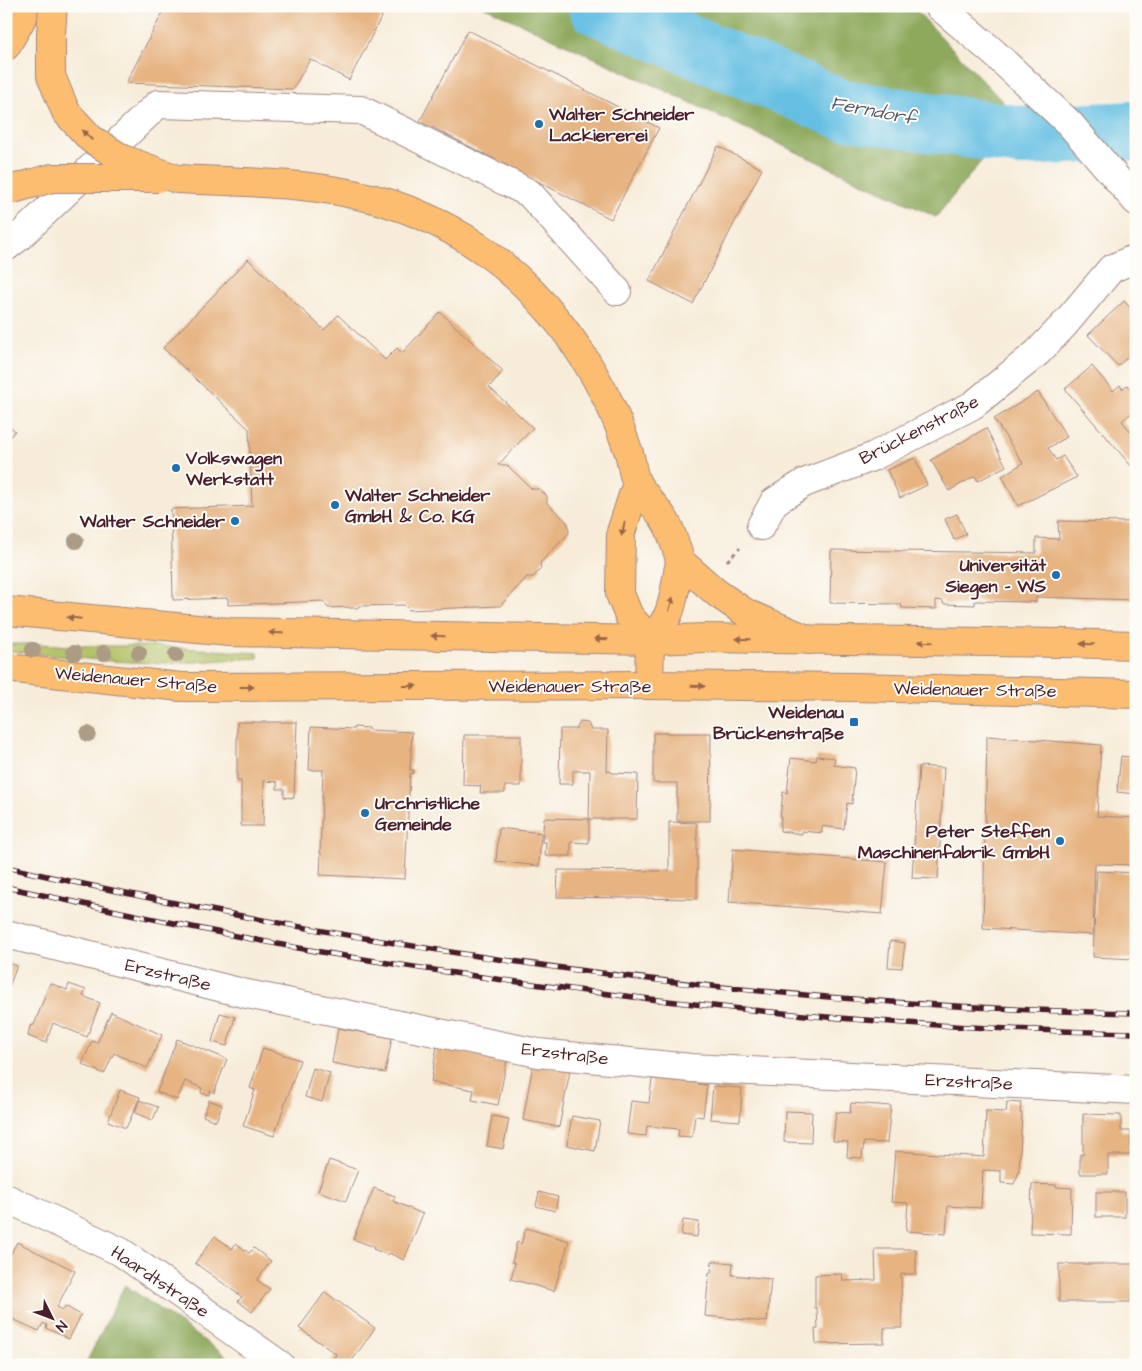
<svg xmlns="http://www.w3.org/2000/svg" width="1142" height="1371" font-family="'Architects Daughter',sans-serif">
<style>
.green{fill:#b2c367;stroke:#7e7149}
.forest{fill:#8da95c;stroke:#6c6444}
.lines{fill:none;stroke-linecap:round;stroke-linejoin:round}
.river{stroke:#65bfe3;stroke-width:60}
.building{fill:#e6b381}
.minor-casing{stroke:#a08682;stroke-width:30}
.major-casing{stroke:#a08682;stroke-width:30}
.highway-casing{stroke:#a08682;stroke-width:30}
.path{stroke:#a08682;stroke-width:3;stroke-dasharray:4 4;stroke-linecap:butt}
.minor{stroke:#fff;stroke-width:28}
.major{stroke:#fcbd6f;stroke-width:28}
.highway{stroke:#fcbd6f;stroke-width:28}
.rail-casing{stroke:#4a1f2b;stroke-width:5.5}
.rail{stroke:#fdfcf7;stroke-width:4;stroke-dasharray:11;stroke-linecap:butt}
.highway-bridge-casing{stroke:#a08682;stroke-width:30;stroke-linecap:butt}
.highway-bridge{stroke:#fcbd6f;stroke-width:28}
.tree{fill:#ac9b85}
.oneway{fill:#9a664a}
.poi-dot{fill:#1f6fb2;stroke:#fdfcf7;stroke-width:2}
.labels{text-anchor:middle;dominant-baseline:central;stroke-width:4;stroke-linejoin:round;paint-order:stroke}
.poi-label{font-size:18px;font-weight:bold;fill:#4a1f2b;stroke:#fdfcf7;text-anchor:start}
.street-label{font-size:18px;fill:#4a1f2b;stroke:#fdfcf7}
.water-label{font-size:19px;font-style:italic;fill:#53576b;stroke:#fdfcf7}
</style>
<rect width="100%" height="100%" fill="#fdfcf7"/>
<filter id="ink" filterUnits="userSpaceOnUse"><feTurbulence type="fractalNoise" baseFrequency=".02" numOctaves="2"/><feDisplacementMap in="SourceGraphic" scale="10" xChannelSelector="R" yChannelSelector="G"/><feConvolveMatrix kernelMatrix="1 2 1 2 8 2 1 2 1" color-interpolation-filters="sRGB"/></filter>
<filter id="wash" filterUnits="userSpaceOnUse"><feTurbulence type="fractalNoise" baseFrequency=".0096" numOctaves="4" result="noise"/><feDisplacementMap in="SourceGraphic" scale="20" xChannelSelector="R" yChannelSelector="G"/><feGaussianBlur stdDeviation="1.12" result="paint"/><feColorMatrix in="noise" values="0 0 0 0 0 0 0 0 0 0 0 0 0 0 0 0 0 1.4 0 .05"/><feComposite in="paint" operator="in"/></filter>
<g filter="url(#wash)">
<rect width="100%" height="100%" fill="#f7ecd9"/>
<!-- green -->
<path class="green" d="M 9,644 L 39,644 L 71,646 L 155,646 L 258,653 L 258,658 C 227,659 196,663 166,663 C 113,663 61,656 8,651 Z"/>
<!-- forest -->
<g class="forest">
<polygon points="483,6 912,6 1017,117 936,217"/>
<polygon points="125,1285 239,1365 85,1365"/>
</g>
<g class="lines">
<!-- river -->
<polyline class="river" points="598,6 841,109 1022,136 1136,131"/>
</g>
<g id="blocks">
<!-- building -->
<g class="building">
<polygon points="166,6 387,6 349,80 310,59 293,89 126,83"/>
<polygon points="468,30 659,128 611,219 420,121"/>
<polygon points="718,146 762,169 693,304 649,281"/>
<polygon points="248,259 324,330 338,315 385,360 397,348 402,353 440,312 503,371 489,387 533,428 498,465 507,465 532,489 539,489 547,496 547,503 568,523 569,533 540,563 541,569 533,577 527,577 500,606 409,610 404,605 359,606 357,608 349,608 348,607 328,608 323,601 228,605 228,598 173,600 171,509 252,506 249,429 163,348"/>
<polygon points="1124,301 1136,314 1136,349 1118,366 1088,335"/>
<polygon points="1092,366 1113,391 1120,385 1122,389 1127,385 1136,395 1136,409 1122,421 1136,438 1136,466 1133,468 1065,389"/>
<polygon points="1038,392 1067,437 1048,448 1056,460 1063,456 1077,477 1018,506 1002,476 1023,463 994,419"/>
<polygon points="6,424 15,431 6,441"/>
<polygon points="986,428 1006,466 978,481 975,476 949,491 931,460"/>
<polygon points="915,458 927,485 900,498 887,470"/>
<polygon points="957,514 966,534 954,540 945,519"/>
<polygon points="1058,521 1136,522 1136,600 1036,597 1036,602 975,601 975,605 943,604 943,601 936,600 936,609 902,608 901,604 830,603 831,550 1036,553 1036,538 1059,539"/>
<polygon points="237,722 297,722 294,798 284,797 284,789 277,789 277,782 264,781 263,826 241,826 241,781 237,781"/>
<polygon points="580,722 588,723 591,730 608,730 607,771 612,772 612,773 638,774 637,819 589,819 590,771 573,771 573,784 559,784 560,729 576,729"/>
<polygon points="311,727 354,729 354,727 369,728 369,730 412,732 410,770 414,770 413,773 410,774 405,879 320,875 321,853 320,853 323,770 309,770"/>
<polygon points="653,733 711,733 710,821 677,821 677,783 653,783"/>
<polygon points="464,735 521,735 521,786 505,786 505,793 480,793 481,786 463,785"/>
<polygon points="987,736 1101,745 1097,816 1136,818 1136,865 1095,864 1093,935 983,928"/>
<polygon points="1132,747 1136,748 1136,794 1117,792 1121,756 1131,757"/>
<polygon points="817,756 835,758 834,765 855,768 852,802 852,804 847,803 844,829 822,826 822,833 802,831 802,834 780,831 781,818 780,818 783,792 787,793 791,758 816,761"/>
<polygon points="919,766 944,768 938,879 912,878"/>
<polygon points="544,818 589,819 589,843 571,842 571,856 545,856 546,842 542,842"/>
<polygon points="669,822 697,823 697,899 557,897 558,870 669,871"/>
<polygon points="499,828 541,833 539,866 496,861"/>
<polygon points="733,849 887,862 882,914 729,902"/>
<polygon points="1097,871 1136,873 1136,959 1093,957"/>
<polygon points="890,941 905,943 902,968 888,967"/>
<polygon points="6,962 17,966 6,995"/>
<polygon points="50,983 67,990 69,984 86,990 83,996 100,1003 87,1037 53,1023 46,1043 28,1036 30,1026 34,1025"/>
<polygon points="111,1012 162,1035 147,1068 114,1053 104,1074 82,1064 92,1041 97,1043"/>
<polygon points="220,1013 235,1017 227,1046 212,1042"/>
<polygon points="338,1028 392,1038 385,1073 332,1063"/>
<polygon points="177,1039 227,1059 214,1093 210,1091 209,1095 201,1093 202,1088 185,1081 177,1100 157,1092"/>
<polygon points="437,1046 507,1060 498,1105 472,1100 474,1090 431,1082"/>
<polygon points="263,1048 300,1060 274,1136 243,1126 255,1090 250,1088"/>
<polygon points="533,1064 570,1071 559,1127 523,1120"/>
<polygon points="313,1068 330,1073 322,1102 305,1097"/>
<polygon points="652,1079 698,1083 698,1084 707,1085 703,1117 695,1116 692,1137 678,1136 679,1129 647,1126 646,1136 627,1134 631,1101 649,1103"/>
<polygon points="713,1086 742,1088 740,1121 710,1119"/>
<polygon points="120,1090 140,1097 139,1100 158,1107 153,1120 135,1113 139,1100 126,1128 108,1121"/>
<polygon points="209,1100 222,1105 216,1121 203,1116"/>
<polygon points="1007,1102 1021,1103 1020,1113 1022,1113 1019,1172 1014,1184 1001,1183 1001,1171 983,1170 981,1208 948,1206 946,1234 906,1231 908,1203 891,1202 895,1151 984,1157 986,1111 1006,1112"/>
<polygon points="851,1103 891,1106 887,1143 864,1142 862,1158 847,1157 848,1142 833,1141 836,1112 850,1113"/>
<polygon points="785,1111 812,1112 811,1143 784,1142"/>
<polygon points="1083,1114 1121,1115 1121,1131 1131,1131 1130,1155 1108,1155 1108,1174 1080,1174 1080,1154 1083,1155"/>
<polygon points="492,1116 509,1119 503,1149 487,1146"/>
<polygon points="572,1116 600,1121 595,1151 567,1145"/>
<polygon points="329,1160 358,1170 346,1201 318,1191"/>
<polygon points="1032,1184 1056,1185 1056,1187 1072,1188 1071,1234 1030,1233"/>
<polygon points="374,1188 395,1196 393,1201 423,1214 404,1260 389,1253 388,1255 373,1249 374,1247 353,1239"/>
<polygon points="539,1192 558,1197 555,1211 536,1206"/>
<rect x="1096" y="1192" width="29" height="25"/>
<polygon points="683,1220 699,1222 697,1237 681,1235"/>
<polygon points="526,1228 569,1241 554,1291 511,1279 515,1263 512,1262 517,1242 521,1244"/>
<polygon points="215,1236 232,1249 236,1243 249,1253 254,1248 271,1261 257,1280 270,1289 252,1312 238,1301 242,1297 195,1263"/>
<polygon points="17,1242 75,1271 57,1307 63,1310 65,1306 81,1315 69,1339 46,1328 47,1325 43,1323 39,1331 6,1316 6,1310 8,1307 6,1306 6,1263"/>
<polygon points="875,1249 916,1249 916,1274 901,1274 902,1328 884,1328 884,1343 816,1344 815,1329 818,1329 817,1308 815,1308 815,1275 842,1274 843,1281 876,1280"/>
<polygon points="712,1261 733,1263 732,1275 771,1279 767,1322 705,1316 709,1273 711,1273"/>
<rect x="1059" y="1264" width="77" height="38"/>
<polygon points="325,1292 375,1328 349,1365 338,1365 332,1361 336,1354 299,1328"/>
</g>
</g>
</g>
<g filter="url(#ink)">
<use href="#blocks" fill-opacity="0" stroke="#a08682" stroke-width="1"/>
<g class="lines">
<defs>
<g id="minor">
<polyline points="939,6 993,52 1070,124 1136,201"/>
<polyline points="6,247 19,237 158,104 361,110 529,193 617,291"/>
<polyline points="761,526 774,502 804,483 872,457 973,405 1037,353 1064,325 1111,269 1136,258"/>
<polyline points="6,934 247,994 538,1053 691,1068 1136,1090"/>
<polyline points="6,1198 121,1252 280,1365"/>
</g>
<g id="major">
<polyline points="6,611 229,632 650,640 705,638 1061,643 1136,645"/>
<polyline points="6,668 181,687 649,685 855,687 1136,694"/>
<polyline points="649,685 650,640"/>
</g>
<g id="highway">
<polyline points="6,46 29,6"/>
<path d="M 177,179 C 236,182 296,182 353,194 C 467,217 553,293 605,395 C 615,413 622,433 629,453 C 632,462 632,474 637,483 C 638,486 641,490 644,493 C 651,503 661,513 667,524 C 670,529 679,555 680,561 C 680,565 678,569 678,573 C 675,587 674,602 668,615 C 664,624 656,632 650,640 L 629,616 L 620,594 L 621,532 L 637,483"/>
<polyline points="680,561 718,594 746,613 809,640"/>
</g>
</defs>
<!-- minor casing -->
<use href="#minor" class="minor-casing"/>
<!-- major casing -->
<use href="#major" class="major-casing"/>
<!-- highway casing -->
<use href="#highway" class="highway-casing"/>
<!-- path -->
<polyline class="path" points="727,561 740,548"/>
<!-- minor -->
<use href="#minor" class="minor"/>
<!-- major -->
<use href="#major" class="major"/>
<!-- highway -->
<use href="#highway" class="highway"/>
<defs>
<g id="rail">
<path d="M 6,867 C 377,951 755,1006 1136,1013"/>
<path d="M 6,887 C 101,908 197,929 293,947 C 392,965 492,979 593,992 C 773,1015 954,1030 1136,1033"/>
</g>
</defs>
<!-- rail casing -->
<use href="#rail" class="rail-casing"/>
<!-- rail -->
<use href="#rail" class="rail"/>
<defs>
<g id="highway-bridge">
<polyline points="53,6 51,33 51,76 66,112 91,139 123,159 177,179"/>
<polyline points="6,191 52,178 158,178"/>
</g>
</defs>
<!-- highway-bridge casing -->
<use href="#highway-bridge" class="highway-bridge-casing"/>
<!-- highway-bridge -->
<use href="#highway-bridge" class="highway-bridge"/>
</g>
<!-- trees -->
<g class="tree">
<circle cx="76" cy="541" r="8"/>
<circle cx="33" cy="650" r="8"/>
<circle cx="74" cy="653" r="8"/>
<circle cx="104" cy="653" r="8"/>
<circle cx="139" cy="653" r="8"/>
<circle cx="176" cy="655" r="8"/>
<circle cx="88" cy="734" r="8"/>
</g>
<!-- one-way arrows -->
<defs><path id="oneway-solid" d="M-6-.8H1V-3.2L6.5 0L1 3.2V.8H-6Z" transform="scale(1.25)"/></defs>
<g class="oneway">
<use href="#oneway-solid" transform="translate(87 135) rotate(-135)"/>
<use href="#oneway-solid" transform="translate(623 529) rotate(103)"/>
<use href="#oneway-solid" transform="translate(671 604) rotate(-74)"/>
<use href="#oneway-solid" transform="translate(74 618) rotate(-174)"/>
<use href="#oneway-solid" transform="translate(276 633) rotate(-179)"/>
<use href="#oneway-solid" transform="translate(438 636) rotate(-179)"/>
<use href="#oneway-solid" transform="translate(601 639) rotate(-179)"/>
<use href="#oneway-solid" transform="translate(743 639) rotate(-179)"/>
<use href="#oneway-solid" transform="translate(925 642) rotate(-179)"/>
<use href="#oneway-solid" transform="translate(1087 644) rotate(-178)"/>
<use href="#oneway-solid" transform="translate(410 686)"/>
<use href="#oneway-solid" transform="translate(698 686) rotate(1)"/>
<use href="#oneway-solid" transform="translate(247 687)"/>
</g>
</g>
<!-- markers -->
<g class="poi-dot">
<circle cx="539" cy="124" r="5"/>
<circle cx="176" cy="468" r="5"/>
<circle cx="335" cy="505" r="5"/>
<circle cx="235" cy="521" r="5"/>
<circle cx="1056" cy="575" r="5"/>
<rect x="849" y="717" width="10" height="10" rx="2.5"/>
<circle cx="365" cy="813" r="5"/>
<circle cx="1060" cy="841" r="5"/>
</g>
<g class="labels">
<!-- poi labels -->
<g class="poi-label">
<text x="549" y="114">Walter Schneider<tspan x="549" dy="21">Lackiererei</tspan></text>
<text x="186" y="458">Volkswagen<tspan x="186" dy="21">Werkstatt</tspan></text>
<text x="345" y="495">Walter Schneider<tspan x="345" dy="21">GmbH &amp; Co. KG</tspan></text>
<text x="225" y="521" text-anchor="end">Walter Schneider</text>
<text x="1046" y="565" text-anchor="end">Universität<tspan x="1046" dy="21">Siegen - WS</tspan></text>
<text x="844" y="712" text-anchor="end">Weidenau<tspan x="844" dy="21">Brückenstraße</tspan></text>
<text x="375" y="803">Urchristliche<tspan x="375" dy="21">Gemeinde</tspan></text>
<text x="1050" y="831" text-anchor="end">Peter Steffen<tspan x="1050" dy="21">Maschinenfabrik GmbH</tspan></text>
</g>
<!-- street labels -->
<g class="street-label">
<text transform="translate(919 430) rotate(-27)">Brückenstraße</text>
<text transform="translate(136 680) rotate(5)">Weidenauer Straße</text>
<text x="570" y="686">Weidenauer Straße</text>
<text transform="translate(975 690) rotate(1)">Weidenauer Straße</text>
<text transform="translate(168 975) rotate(14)">Erzstraße</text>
<text transform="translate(565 1054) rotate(7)">Erzstraße</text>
<text transform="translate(969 1082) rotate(3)">Erzstraße</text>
<text transform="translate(160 1282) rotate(34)">Haardtstraße</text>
</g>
<!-- water labels -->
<g class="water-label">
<text transform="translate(873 111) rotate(11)">Ferndorf</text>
</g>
</g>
<!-- margin -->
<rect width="1142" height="1371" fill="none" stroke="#fdfcf7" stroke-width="25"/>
<!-- north arrow -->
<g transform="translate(52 1318) rotate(132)" stroke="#fdfcf7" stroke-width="4" paint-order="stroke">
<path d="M0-4L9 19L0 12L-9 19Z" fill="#4a1f2b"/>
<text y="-8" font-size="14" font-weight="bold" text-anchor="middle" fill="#4a1f2b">N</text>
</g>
</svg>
